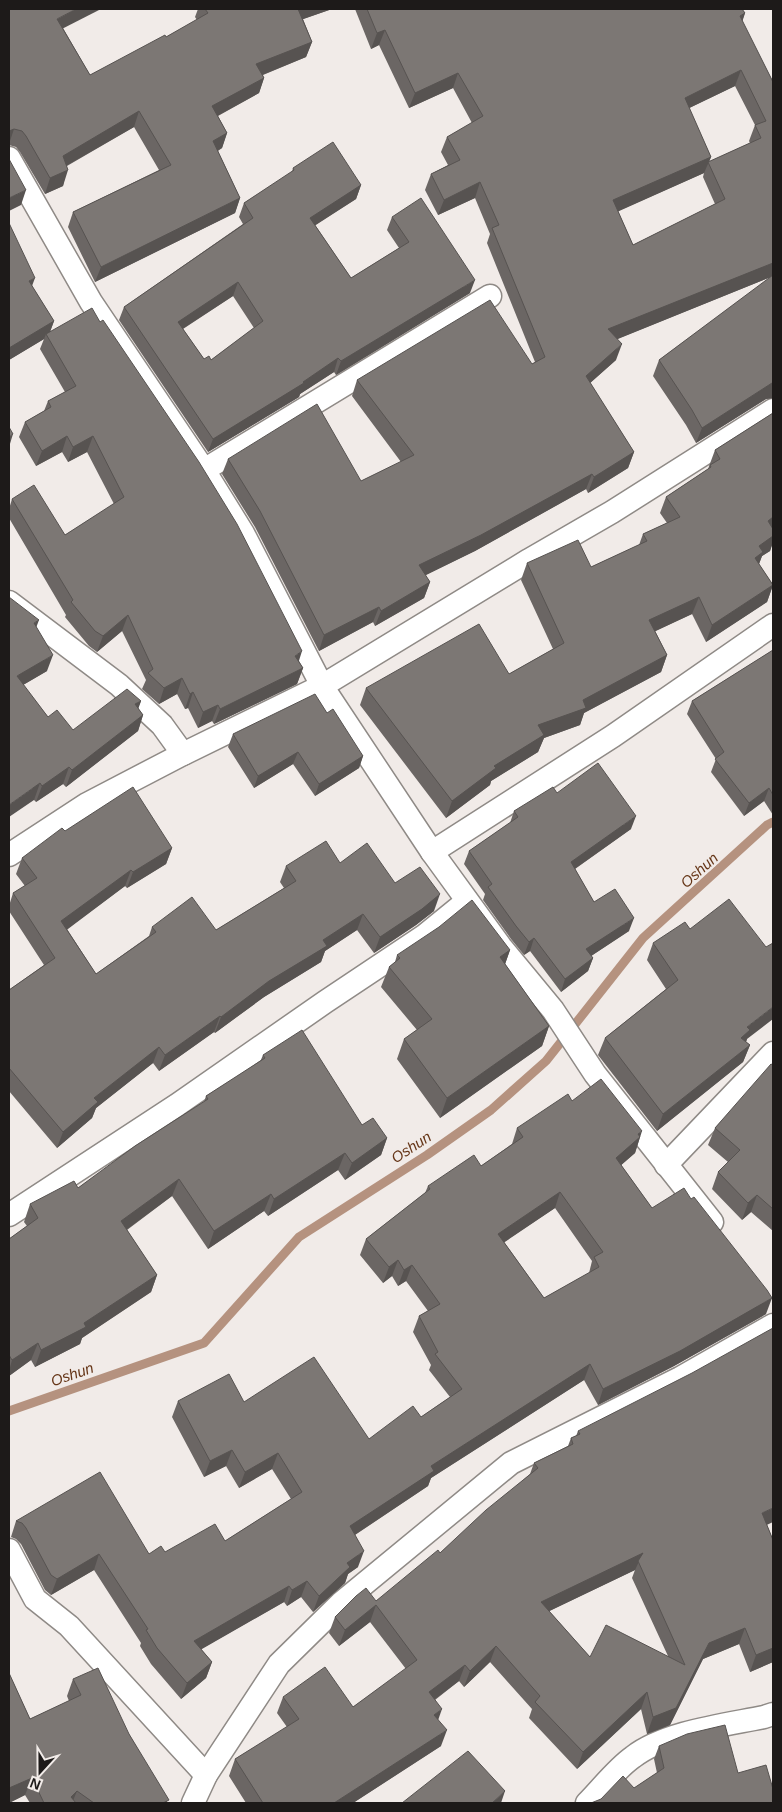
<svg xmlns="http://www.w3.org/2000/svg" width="782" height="1812" font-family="Helvetica,sans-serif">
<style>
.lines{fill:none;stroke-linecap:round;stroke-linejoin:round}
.stream{stroke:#b5927f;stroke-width:9}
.street-casing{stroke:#8f8a86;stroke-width:25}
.street{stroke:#fff;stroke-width:22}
.wall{fill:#6b6664;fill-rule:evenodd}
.shaded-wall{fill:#575351}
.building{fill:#7c7774;stroke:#575351;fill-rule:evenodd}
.labels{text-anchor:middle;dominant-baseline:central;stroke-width:4.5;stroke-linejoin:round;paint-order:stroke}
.water-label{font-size:15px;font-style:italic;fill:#663618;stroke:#f1ebe8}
</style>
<rect width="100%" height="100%" fill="#f1ebe8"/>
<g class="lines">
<!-- stream -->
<polyline class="stream" points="9,1411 204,1343 299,1237 427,1155 491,1110 546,1061 643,938 767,825 773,822"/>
<defs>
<g id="street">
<polyline points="9,158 91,302 204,470 243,533 322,686 432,852 501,947 553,1010 595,1074 712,1222"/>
<polyline points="204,470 490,296"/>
<polyline points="9,602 119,685 162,725 183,754"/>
<polyline points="432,852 613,736 773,625"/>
<polyline points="9,855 87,804 183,754 322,686 529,560 612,512 773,410"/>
<polyline points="666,1165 773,1053"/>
<polyline points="9,1215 177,1105 325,1002 424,936 467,901"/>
<polyline points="9,1550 35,1599 69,1626 206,1775"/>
<polyline points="193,1803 206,1775 279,1664 341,1603 511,1463 680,1378 773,1325"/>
<path d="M 587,1803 C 601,1789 617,1768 633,1757 C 665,1732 725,1725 764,1717 L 773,1714"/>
</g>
</defs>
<!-- street casing -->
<use href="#street" class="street-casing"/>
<!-- street -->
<use href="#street" class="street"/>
</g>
<!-- wall -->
<g class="wall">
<polygon points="9,9 63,28 90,75 166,37 197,20 195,17 198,9 332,9 303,19 312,42 306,57 263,75 264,78 259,93 218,116 227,133 222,148 218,151 240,198 235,213 95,282 68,227 73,212 159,170 134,127 67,166 63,186 45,194 20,152 16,147 9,145"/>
<path d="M 355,9 L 742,9 L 745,13 L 742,21 L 773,82 L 773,398 L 766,399 L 696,443 L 686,425 L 653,376 L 659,360 L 771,277 L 617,339 L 616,360 L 590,383 L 634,452 L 628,468 L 588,493 L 586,489 L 475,551 L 425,575 L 430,582 L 424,598 L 375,626 L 373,622 L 319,651 L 255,527 L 222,474 L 228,459 L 361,481 L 401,462 L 352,396 L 357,380 L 532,364 L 535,362 L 487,243 L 490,234 L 475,198 L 438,215 L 425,190 L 431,174 L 448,165 L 441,152 L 447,137 L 472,123 L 453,88 L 409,108 L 379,45 L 371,49 ZM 735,86 L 755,125 L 749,141 L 750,143 L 709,162 L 711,157 L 689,108 ZM 704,173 L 703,177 L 715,204 L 633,245 L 618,211 Z"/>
<path d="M 293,168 L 361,185 L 356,199 L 315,225 L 351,278 L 399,248 L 387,230 L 392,217 L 470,293 L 336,375 L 334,372 L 300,394 L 299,397 L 208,452 L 119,320 L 124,307 L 243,224 L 239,217 L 244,203 L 292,172 ZM 233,296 L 254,328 L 211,360 L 204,359 L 183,329 Z"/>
<polygon points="9,223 32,286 54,321 50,332 299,661 303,668 297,684 214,724 212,721 198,728 188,708 185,709 177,694 159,704 142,689 146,680 122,631 97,652 89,646 65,617 66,615 9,518 9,509 12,499 65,535 114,504 87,452 68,462 62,452 36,466 19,437 25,422 44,411 48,401 65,392 40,349 44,339 9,360"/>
<polygon points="773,413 773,542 770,551 762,556 759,564 773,585 767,602 706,642 692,614 655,631 667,655 661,672 584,713 580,725 544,738 538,752 491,781 490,785 446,818 360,705 366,688 509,674 553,649 521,580 527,563 591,567 639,545 643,534 667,523 660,513 666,497 708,469 715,450"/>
<polygon points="9,597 36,627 47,671 23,685 48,717 73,730 141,701 138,708 143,715 138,731 66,787 63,784 36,802 34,800"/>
<polygon points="773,650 773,815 764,801 744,816 711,772 716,759 687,714 692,701"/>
<polygon points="327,713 363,756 359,768 315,796 293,764 254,788 228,747 233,734"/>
<polygon points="557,793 631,829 575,869 594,902 629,931 591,956 593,958 588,971 561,992 530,951 524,955 511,939 483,900 485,894 464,864 469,851 510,823 514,811"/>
<polygon points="65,831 172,848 166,864 127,888 125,886 67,929 96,974 149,936 152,927 216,930 284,888 280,882 286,866 340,863 395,883 434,911 416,925 374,953 357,930 325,951 321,962 264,997 215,1033 214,1032 159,1071 153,1063 96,1108 92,1118 57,1148 9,1091 9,990 44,965 9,911 9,906 13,893 25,886 16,874 22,858"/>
<polygon points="653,943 747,1039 746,1042 750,1045 743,1062 657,1131 598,1055 605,1038 666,989 647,960"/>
<polygon points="510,950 505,964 549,1026 542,1046 440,1118 397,1059 404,1039 417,1030 381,987 389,967 395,962 397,955"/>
<polygon points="263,1055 362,1125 387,1138 381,1155 345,1180 338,1170 268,1216 264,1211 208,1249 172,1196 127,1230 157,1275 151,1292 82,1338 80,1344 35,1367 31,1360 9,1376 9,1239 27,1226 24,1222 30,1204 78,1188 204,1102 206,1096 260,1062"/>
<polygon points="773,1065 773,1231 751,1212 742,1220 712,1189 718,1172 728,1162 708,1145 715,1128"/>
<path d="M 572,1101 L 640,1137 L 635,1153 L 621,1165 L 652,1208 L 766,1314 L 674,1366 L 598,1405 L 584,1380 L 431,1478 L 428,1486 L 355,1535 L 358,1567 L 348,1574 L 345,1583 L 313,1612 L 301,1597 L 287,1606 L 284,1602 L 201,1649 L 212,1662 L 206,1678 L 181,1699 L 151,1664 L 140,1646 L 141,1643 L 94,1570 L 51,1595 L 45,1590 L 21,1544 L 16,1539 L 11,1537 L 16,1521 L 149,1554 L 165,1552 L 225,1541 L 291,1499 L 272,1469 L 239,1488 L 226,1466 L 204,1477 L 172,1417 L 178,1401 L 244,1402 L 369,1439 L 421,1417 L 450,1397 L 429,1370 L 431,1365 L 413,1332 L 419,1316 L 428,1311 L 406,1281 L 398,1286 L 392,1276 L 383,1283 L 360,1255 L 366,1239 L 425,1193 L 428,1186 L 481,1166 L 512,1144 L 517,1128 ZM 555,1208 L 592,1261 L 589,1273 L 544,1298 L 504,1242 Z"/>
<path d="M 578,1431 L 767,1525 L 773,1540 L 773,1662 L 750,1672 L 739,1644 L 703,1659 L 670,1725 L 647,1734 L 641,1709 L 577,1769 L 529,1718 L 532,1709 L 490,1662 L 464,1687 L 459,1681 L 435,1700 L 441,1746 L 353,1803 L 246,1803 L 229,1776 L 235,1759 L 287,1727 L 277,1713 L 283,1697 L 353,1707 L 406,1669 L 370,1622 L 339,1646 L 329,1633 L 335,1617 L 376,1601 L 440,1553 L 530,1474 L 534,1463 L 568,1446 L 571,1438 L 576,1436 ZM 635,1570 L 632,1578 L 668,1656 L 590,1657 L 549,1611 Z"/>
<polygon points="9,1673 30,1719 69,1701 67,1696 73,1679 129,1734 168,1803 30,1803 25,1795 9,1803"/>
<polygon points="659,1746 738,1773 634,1788 657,1773 654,1759"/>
</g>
<!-- shaded-wall -->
<g class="shaded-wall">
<polygon points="76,9 101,9 52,34 57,19"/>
<polygon points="298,9 332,9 292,23"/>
<polygon points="745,13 740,29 740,16"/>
<polygon points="385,30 379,45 371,49 377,33"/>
<polygon points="312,42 306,57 250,80 256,64"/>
<polygon points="741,70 735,86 679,113 685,98"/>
<polygon points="458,73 453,88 409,108 415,93"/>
<polygon points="264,78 259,93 206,122 212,106"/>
<polygon points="139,111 134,127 57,171 63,156"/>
<polygon points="14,129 9,144 9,131"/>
<polygon points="227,133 222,148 207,156 213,141"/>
<polygon points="711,157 704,173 608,216 613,200"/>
<polygon points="68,170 63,186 45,194 50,178"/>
<polygon points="480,182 475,198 438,215 444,200"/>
<polygon points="361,185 356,199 305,232 310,218"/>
<polygon points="26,190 21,205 9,211 9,198"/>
<polygon points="240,198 235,213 95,282 101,267"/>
<polygon points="773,263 773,276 603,345 608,329"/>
<polygon points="35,278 29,294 29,281"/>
<polygon points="475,280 470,293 336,375 341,361"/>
<polygon points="238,282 233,296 173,335 178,322"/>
<polygon points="54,321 48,337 46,334 44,339 9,360 9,348"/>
<polygon points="622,344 616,360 580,392 586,376"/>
<polygon points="338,358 334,372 300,394 299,397 208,452 213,439 303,382"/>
<polygon points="772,383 773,383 773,398 766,399 696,443 702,428"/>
<polygon points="13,434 9,447 9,437"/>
<polygon points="67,436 62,452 36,466 42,451"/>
<polygon points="93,436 87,452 68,462 73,447"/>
<polygon points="634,452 628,468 588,493 594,477"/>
<polygon points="592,474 586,489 475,551 414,581 419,565"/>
<polygon points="773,517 773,530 768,521"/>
<polygon points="773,536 773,542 770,551 762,556 757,569 749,575 759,546"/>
<polygon points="430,582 424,598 375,626 381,611"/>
<polygon points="773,585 767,602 706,642 712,625"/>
<polygon points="699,597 692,614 643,637 649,620"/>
<polygon points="379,607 373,622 319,651 324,635"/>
<polygon points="128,615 122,631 97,652 103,636"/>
<polygon points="39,620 33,636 34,623"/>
<polygon points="302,651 297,667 295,656"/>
<polygon points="53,655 47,671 11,692 17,676"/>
<polygon points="667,655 661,672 584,713 580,725 544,738 538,752 491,781 490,785 446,818 452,801 538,725 583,700"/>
<polygon points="303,668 297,684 214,724 220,709"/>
<polygon points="182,678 177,694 159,704 164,688"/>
<polygon points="193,692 188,708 185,709 190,694"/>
<polygon points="141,701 135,718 135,704"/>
<polygon points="218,705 212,721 198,728 203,712"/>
<polygon points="143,715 138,731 66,787 72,770"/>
<polygon points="298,752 293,764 254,788 258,776"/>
<polygon points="363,756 359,768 315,796 319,784"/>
<polygon points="69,767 63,784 36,802 42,786"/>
<polygon points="40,783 34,800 9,817 9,805"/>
<polygon points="769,788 764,801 744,816 749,803"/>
<polygon points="636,816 631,829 566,875 571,862"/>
<polygon points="172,848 166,864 127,888 133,872"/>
<polygon points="131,870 125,886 56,938 61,921"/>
<polygon points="440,894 434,911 416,925 374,953 380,937"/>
<polygon points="363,914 357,930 325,951 321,962 264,997 215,1033 221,1017 323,940"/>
<polygon points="634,918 629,931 582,962 586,949"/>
<polygon points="534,938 530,951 524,955 529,942"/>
<polygon points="510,950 503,970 500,957"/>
<polygon points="593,958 588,971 561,992 565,979"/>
<polygon points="773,1007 773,1019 747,1039 744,1047 741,1038 747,1027"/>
<polygon points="220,1016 214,1032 159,1071 165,1055"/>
<polygon points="549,1026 542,1046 440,1118 447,1098"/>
<polygon points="750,1045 743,1062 657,1131 663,1114"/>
<polygon points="159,1047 153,1063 96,1108 92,1118 57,1148 63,1132 94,1098"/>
<polygon points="642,1131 635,1153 611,1174 616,1158 638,1134"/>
<polygon points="387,1138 381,1155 345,1180 352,1163"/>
<polygon points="345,1153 338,1170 268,1216 274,1199"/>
<polygon points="179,1179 172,1196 115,1238 121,1221"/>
<polygon points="560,1192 555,1208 493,1250 498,1234"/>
<polygon points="271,1194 264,1211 208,1249 214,1231"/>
<polygon points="757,1195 751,1212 742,1220 748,1203"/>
<polygon points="398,1260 392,1276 383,1283 389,1267"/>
<polygon points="412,1265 406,1281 398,1286 404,1270"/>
<polygon points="157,1275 151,1292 82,1338 80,1344 35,1367 41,1350 84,1323"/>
<polygon points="772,1298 766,1314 674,1366 598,1405 603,1389"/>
<polygon points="38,1343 31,1360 9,1376 9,1371 12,1360"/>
<polygon points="590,1364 584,1380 431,1478 428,1486 344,1542 350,1526 431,1466"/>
<polygon points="232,1450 226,1466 204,1477 210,1461"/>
<polygon points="278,1453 272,1469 239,1488 245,1472"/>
<polygon points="773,1508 773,1522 756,1530 762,1513"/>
<polygon points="364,1551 358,1567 348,1574 345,1583 313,1612 319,1596 347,1563"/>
<polygon points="643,1553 635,1570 535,1618 541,1602"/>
<polygon points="99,1554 94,1570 51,1595 57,1579"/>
<polygon points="307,1581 301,1597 287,1606 292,1590"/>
<polygon points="289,1586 284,1602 188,1657 194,1641"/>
<polygon points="376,1605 370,1622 339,1646 345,1630"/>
<polygon points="745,1628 739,1644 703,1659 670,1725 647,1734 653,1717 709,1643"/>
<polygon points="496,1646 490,1662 464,1687 470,1671"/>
<polygon points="773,1648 773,1662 750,1672 756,1655"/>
<polygon points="212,1662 206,1678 181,1699 187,1683"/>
<polygon points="465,1665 459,1681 423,1708 429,1692"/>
<polygon points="647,1692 641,1709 577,1769 583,1752"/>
<polygon points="442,1709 436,1726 434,1715"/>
<polygon points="447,1730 441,1746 353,1803 334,1803"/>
<polygon points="32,1778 25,1795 9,1803 9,1788"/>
<polygon points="77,1791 72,1803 71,1797"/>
<polygon points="505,1791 501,1803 492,1803"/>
</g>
<!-- building -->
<g class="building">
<polygon points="9,9 76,9 57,19 90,75 165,35 166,37 208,13 205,9 298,9 312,42 256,64 264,78 212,106 227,133 213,141 240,198 101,267 73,212 171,165 139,111 63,156 68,170 50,178 26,136 22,131 14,129 9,131"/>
<path d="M 367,9 L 742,9 L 745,13 L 740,16 L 773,82 L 773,263 L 608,329 L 622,344 L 586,376 L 634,452 L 594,477 L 592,474 L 481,535 L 419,565 L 430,582 L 381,611 L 379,607 L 324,635 L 260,511 L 228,459 L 317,404 L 361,481 L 414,455 L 357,380 L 490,300 L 532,364 L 545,357 L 492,228 L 499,225 L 480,182 L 444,200 L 431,174 L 460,160 L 447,137 L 483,116 L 458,73 L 415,93 L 385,30 L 377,33 ZM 741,70 L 766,121 L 755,125 L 761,138 L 708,162 L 725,199 L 633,245 L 613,200 L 711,157 L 685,98 Z"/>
<path d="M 333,142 L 361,185 L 310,218 L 351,278 L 409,242 L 392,217 L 421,198 L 475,280 L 341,361 L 338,358 L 303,382 L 304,383 L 213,439 L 124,307 L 253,218 L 244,203 L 294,170 L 293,168 ZM 238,282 L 263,321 L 211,360 L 209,356 L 204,359 L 178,322 Z"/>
<polygon points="9,159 26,190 9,198"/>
<polygon points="9,223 35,278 29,281 54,321 9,348"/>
<polygon points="773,275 773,383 772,383 702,428 692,410 659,360"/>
<polygon points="92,308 100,322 103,320 199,462 237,524 302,651 295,656 303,668 220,709 218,705 203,712 193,692 190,694 182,678 164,688 148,673 153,669 128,615 103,636 95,631 71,602 73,600 12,499 34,485 65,535 124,497 93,436 73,447 67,436 42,451 25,422 51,407 48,401 76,386 46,334"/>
<polygon points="773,413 773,517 768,521 773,529 773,536 759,546 763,552 755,558 773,585 712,625 699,597 649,620 667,655 583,700 586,708 538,725 544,735 494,766 496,768 452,801 366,688 479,624 509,674 564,643 527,563 578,540 591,567 647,541 643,534 680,517 666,497 711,467 710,465 720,459 715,450"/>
<polygon points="9,427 13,434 9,437"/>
<polygon points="9,597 39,620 34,623 53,655 17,676 48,717 57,710 73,730 127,689 141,701 135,704 143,715 72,770 69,767 42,786 40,783 9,805"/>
<polygon points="773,650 773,795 769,788 749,803 715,759 724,752 692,701"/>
<polygon points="315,694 327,713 333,709 363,756 319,784 298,752 258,776 233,734"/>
<polygon points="598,763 636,816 571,862 594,902 615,889 634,918 586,949 593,958 565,979 534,938 529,942 516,926 488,887 492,884 469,851 518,817 514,811 553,787 557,793"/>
<polygon points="133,787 172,848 133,872 131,870 61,921 96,974 156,932 152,927 192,897 216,930 296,881 286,866 326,841 340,863 367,843 395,883 420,867 440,894 422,909 380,937 363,914 323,940 327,946 269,981 221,1017 220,1016 165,1055 159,1047 94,1098 98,1102 63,1132 9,1068 9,990 55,958 13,893 37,878 22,858 62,828 65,831"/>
<polygon points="729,899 766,947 773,943 773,1007 747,1027 750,1030 741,1038 750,1045 663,1114 605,1038 678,980 653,943 685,922 690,929"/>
<polygon points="472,900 510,950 500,957 549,1026 447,1098 404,1039 432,1019 389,967 400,958 397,955 439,927"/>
<polygon points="302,1030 362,1125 373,1118 387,1138 352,1163 345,1153 274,1199 271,1194 214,1231 179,1179 121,1221 157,1275 84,1323 86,1327 41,1350 38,1343 12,1360 9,1355 9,1239 38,1218 30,1204 74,1181 78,1188 135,1146 208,1099 206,1096 265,1058 263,1055"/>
<polygon points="771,1064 773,1065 773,1209 757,1195 748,1203 718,1172 740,1150 715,1128"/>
<path d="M 601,1079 L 642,1131 L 638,1134 L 640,1137 L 616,1158 L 652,1208 L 684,1188 L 691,1199 L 694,1197 L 767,1290 L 772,1298 L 680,1351 L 603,1389 L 590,1364 L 431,1466 L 434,1471 L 350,1526 L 364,1551 L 347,1563 L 350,1567 L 319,1596 L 307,1581 L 292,1590 L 289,1586 L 194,1641 L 212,1662 L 187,1683 L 157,1648 L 146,1630 L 148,1629 L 99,1554 L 57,1579 L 51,1575 L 26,1528 L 22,1523 L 16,1521 L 100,1472 L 149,1554 L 161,1546 L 165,1552 L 215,1524 L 225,1541 L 302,1492 L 278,1453 L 245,1472 L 232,1450 L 210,1461 L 178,1401 L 229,1374 L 244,1402 L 314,1357 L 369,1439 L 413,1406 L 421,1417 L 462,1389 L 435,1354 L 438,1352 L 419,1316 L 440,1304 L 412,1265 L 404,1270 L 398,1260 L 389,1267 L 366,1239 L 430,1189 L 428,1186 L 474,1155 L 481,1166 L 523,1137 L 517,1128 L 568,1094 L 572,1101 ZM 560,1192 L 603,1252 L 594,1257 L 599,1267 L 544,1298 L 498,1234 Z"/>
<path d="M 773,1328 L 773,1508 L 762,1513 L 773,1540 L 773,1648 L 756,1655 L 745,1628 L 709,1643 L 676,1708 L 653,1717 L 647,1692 L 583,1752 L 535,1702 L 540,1696 L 496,1646 L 470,1671 L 465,1665 L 429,1692 L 442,1709 L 434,1715 L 447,1730 L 334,1803 L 263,1803 L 235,1759 L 299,1719 L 283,1697 L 325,1667 L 353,1707 L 417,1660 L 376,1605 L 345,1630 L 335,1617 L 356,1596 L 366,1588 L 376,1601 L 438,1550 L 440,1553 L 486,1510 L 538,1468 L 534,1463 L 573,1444 L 571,1438 L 580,1434 L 578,1431 L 692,1373 ZM 643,1553 L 638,1561 L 685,1665 L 606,1625 L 590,1657 L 541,1602 Z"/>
<polygon points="98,1668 129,1734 169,1800 163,1803 94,1803 77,1791 71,1797 76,1803 44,1803 32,1778 9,1788 9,1673 30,1719 81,1695 73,1679"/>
<polygon points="725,1725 738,1773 766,1765 773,1789 773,1803 591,1803 601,1799 623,1776 634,1788 664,1768 659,1746 687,1734"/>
<polygon points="468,1751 505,1791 492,1803 402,1803"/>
</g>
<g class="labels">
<!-- water labels -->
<g class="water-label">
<text transform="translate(699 870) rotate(-42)">Oshun</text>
<text transform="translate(411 1147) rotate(-33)">Oshun</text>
<text transform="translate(72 1374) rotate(-19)">Oshun</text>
</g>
</g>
<!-- border -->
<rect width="782" height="1812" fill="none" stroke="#1d1a19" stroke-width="20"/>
<!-- north arrow -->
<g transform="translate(40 1772) rotate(201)" stroke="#f1ebe8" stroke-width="4" paint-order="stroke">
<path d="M0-4L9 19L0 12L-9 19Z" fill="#1d1a19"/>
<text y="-8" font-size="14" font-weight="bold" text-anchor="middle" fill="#1d1a19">N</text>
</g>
</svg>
